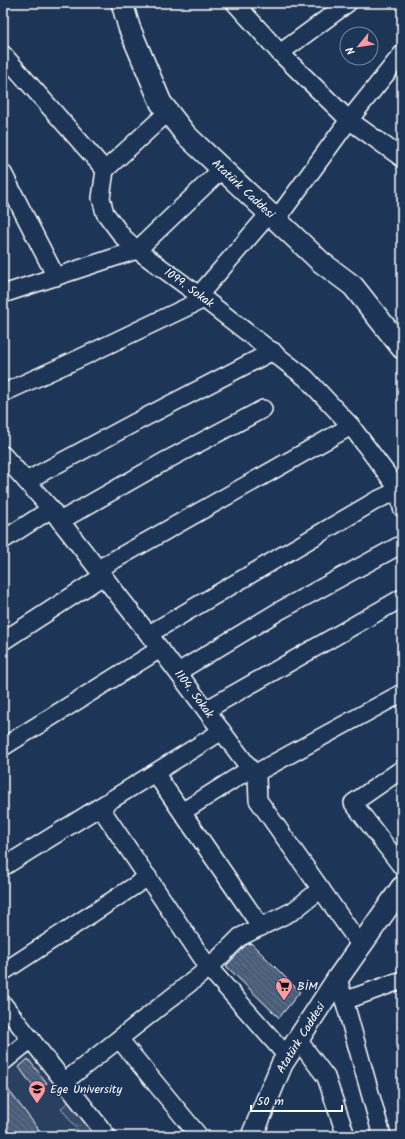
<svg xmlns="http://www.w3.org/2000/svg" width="405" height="1139" font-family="Kalam,sans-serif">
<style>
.built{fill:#2a4161}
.grass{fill:url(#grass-tufts);stroke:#9aa5b4}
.building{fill:url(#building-back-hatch);stroke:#fff}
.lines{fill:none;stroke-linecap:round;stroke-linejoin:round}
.minor-casing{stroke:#fff;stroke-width:20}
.major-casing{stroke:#fff;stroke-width:24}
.minor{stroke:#1d3557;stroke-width:17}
.major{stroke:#1d3557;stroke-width:21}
.labels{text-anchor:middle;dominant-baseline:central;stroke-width:3;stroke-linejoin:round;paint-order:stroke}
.street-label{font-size:12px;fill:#fff;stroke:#1d3557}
.poi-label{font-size:12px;fill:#fff;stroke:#1d3557;text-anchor:start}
</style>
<defs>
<pattern id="grass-tufts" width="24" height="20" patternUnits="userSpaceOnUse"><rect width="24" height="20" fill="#364b69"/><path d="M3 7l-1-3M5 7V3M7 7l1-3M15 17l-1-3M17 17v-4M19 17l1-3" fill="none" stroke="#546680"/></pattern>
<pattern id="building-back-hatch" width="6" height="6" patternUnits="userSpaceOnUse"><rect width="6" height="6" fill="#4a5d79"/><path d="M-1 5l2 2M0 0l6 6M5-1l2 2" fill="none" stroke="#65758d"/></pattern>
</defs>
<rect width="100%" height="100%" fill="#1d3557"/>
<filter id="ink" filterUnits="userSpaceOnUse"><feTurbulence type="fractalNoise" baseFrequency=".025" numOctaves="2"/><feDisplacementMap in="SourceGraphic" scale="8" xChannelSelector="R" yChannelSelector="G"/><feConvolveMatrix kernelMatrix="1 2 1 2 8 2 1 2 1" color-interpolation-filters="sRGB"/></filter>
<g filter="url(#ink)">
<!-- built -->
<polygon class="built" points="30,1050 96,1136 3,1136 3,1072"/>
<!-- grass -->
<polygon class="grass" points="69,1102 95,1136 82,1136 61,1108"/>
<!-- building -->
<g class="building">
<polygon points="251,943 300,992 279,1018 226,966 246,945"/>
<polygon points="28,1059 47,1083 36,1091 19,1067"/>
<polygon points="3,1083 44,1136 3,1136"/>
</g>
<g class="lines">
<defs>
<g id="minor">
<polyline points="235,3 280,53 349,120 402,158"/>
<polyline points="280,53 348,3"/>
<polyline points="3,54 105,170 101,198 105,213 123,237 137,250 204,299 306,378 351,426 399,490 402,508"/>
<polyline points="105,170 168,112"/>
<polyline points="3,173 56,277"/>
<polyline points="276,220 349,120 402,54"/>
<polyline points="3,294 137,250 222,169"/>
<polyline points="199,295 269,214"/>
<polyline points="3,393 76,360 204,299"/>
<polyline points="3,455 51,509 160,649 254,774 257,778 258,800 361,946"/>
<polyline points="26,481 134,423 273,351"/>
<polyline points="60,521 167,460 263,409"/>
<polyline points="3,540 51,509"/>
<polyline points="98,569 351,426"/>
<polyline points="149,634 375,501 399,490 402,488"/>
<polyline points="3,641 103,576"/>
<polyline points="178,672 279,611 402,544"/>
<polyline points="206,710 402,598"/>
<polyline points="3,747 160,649"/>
<polyline points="402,769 353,803 402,867"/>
<polyline points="155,773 261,927"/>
<polyline points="254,774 402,693"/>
<polyline points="100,807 209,968 287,1056"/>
<polyline points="182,812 250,769"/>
<polyline points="3,867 222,731"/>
<polyline points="3,972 148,877"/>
<polyline points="338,978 382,1136"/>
<polyline points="344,1001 402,980"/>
<polyline points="3,1004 107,1136"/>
<polyline points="119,1039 199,1136"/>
<polyline points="298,1040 326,1077 346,1136"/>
<polyline points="3,1062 31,1039"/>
<polyline points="64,1082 209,968 240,937 293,911 321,889"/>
</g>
<g id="major">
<polyline points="122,3 129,27 161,103 186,135 321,262 353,286 402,348"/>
<polyline points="252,1136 282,1064 338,978 402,887"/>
</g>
</defs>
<!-- minor casing -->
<use href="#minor" class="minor-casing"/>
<!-- major casing -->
<use href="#major" class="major-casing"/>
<!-- minor -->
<use href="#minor" class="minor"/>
<!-- major -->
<use href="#major" class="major"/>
</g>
</g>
<!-- icons -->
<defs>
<symbol id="supermarket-pin" viewBox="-11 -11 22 30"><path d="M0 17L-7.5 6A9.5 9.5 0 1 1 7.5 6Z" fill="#ff9aa2" stroke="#1d3557"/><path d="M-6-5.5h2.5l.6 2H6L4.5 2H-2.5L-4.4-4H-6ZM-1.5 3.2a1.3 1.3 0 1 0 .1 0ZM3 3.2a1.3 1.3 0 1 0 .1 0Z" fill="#111"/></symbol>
<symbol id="university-pin" viewBox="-11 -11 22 30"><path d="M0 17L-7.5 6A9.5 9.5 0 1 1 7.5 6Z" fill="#ff9aa2" stroke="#1d3557"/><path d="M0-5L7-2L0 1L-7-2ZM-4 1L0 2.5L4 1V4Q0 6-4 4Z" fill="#111"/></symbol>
</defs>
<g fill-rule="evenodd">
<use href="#supermarket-pin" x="274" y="976" width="20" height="27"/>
<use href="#university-pin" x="27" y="1079" width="20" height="27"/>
</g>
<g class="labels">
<!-- street labels -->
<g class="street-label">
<text transform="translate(243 189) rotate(43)">Atatürk Caddesi</text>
<text transform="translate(189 288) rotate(36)">1099. Sokak</text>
<text transform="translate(194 694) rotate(53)">1104. Sokak</text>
<text transform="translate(301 1038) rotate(-58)">Atatürk Caddesi</text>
</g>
<!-- poi labels -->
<g class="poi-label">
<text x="297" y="986">BİM</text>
<text x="50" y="1089">Ege University</text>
</g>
</g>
<!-- margin -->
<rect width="405" height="1139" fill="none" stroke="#1d3557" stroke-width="16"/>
<rect x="8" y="8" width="389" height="1123" fill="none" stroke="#fff" stroke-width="1.5" filter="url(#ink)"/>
<!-- north arrow -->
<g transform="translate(359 46) rotate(240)"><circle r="19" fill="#1d3557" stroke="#77869a"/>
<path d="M0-3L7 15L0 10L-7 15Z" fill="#ff9aa2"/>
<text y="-6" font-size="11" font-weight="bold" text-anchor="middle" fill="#ffffff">N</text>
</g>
<!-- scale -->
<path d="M251 1105v6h91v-6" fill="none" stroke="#ffffff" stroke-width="2"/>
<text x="257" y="1105" font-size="12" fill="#ffffff" stroke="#1d3557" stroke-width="3" paint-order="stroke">50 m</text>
</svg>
